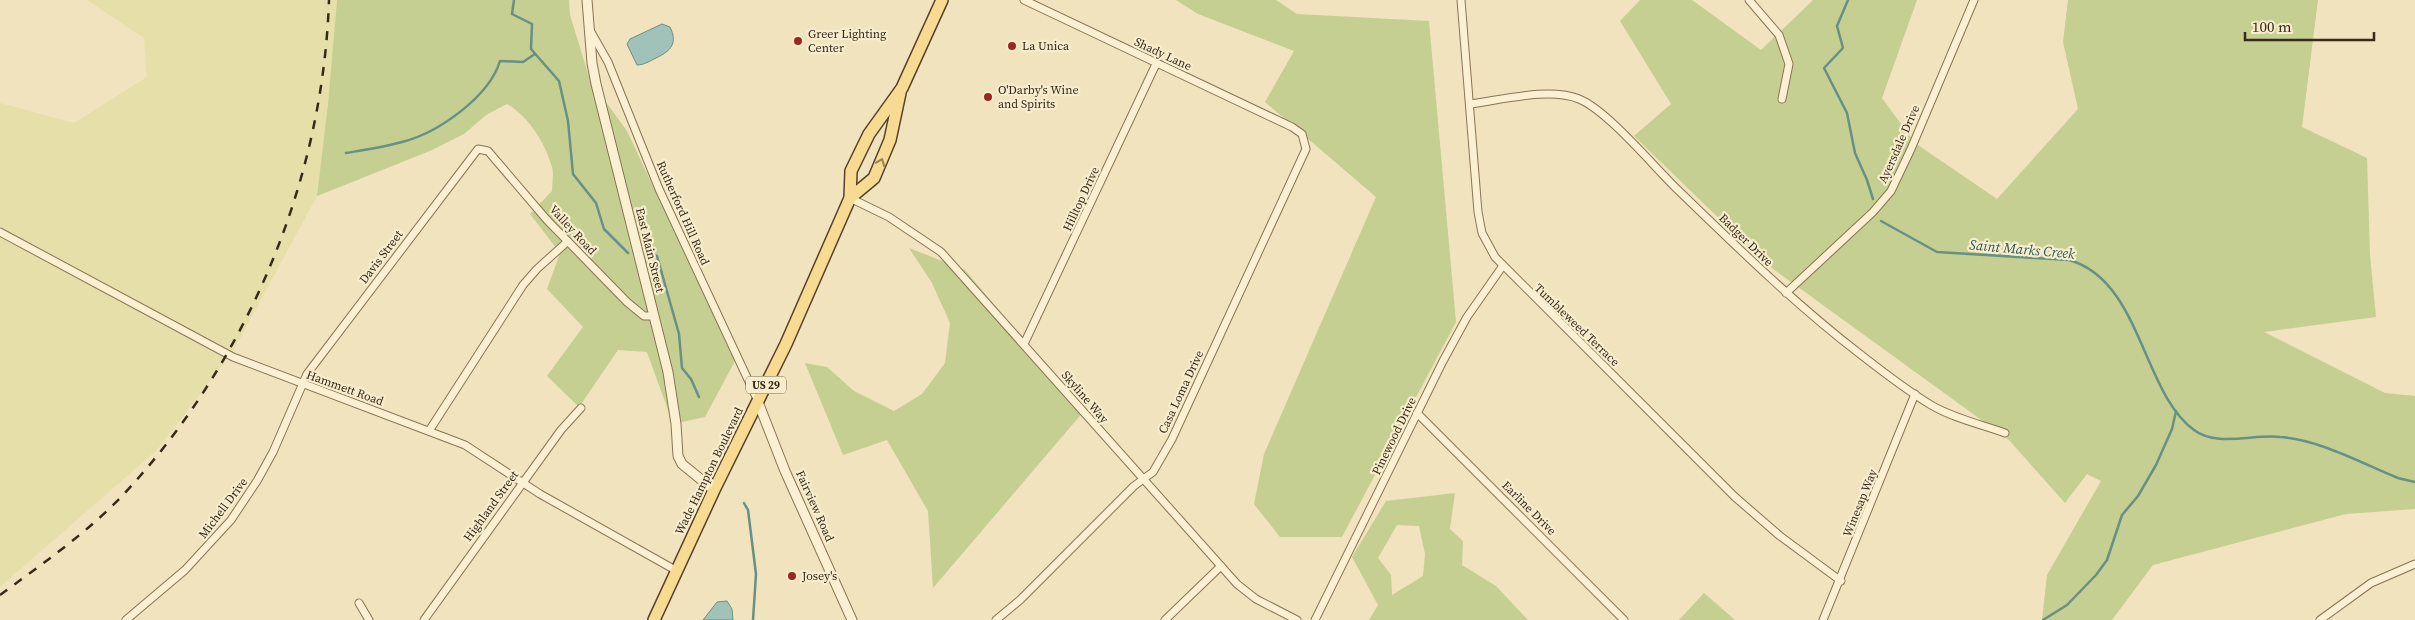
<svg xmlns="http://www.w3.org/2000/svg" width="2415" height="620" font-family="'Source Serif 4',serif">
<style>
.farmland{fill:#e7dfaa}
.green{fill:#c5cf91;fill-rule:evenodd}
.water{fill:#a1c2b9;stroke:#689087}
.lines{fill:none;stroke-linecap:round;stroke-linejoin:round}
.stream{stroke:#689087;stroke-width:2.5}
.minor-casing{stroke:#8a7355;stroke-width:9}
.tertiary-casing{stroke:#8a7355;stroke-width:11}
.primary-casing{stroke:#57412a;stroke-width:14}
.minor{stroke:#fbf0d1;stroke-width:7}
.tertiary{stroke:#fbf0d1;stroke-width:9}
.primary{stroke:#f7db92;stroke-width:11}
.rail{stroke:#382a1b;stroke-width:2.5;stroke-dasharray:9 9;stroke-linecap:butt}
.oneway{stroke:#988256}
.poi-dot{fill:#9c2622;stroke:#f7edcd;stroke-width:2}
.labels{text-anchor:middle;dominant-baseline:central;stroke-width:4.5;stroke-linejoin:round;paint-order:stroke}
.shield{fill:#f7edcd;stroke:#716450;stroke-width:1}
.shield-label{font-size:11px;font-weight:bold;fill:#382a1b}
.poi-label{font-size:12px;fill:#382a1b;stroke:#f7edcd;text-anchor:start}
.street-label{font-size:12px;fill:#382a1b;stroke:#f7edcd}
.water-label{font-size:14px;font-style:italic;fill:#295958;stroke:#f7edcd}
</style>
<rect width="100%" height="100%" fill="#f0e3bd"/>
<!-- farmland -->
<polygon class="farmland" points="87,0 337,0 328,104 317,196 232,353 157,450 0,587 0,103 74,123 147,77 144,38"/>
<!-- green -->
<g class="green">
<path d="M 337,0 L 569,0 L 570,15 L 590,80 L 627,131 L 735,361 L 705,417 L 673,424 L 647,352 L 618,350 L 579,407 L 547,376 L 583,327 L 547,289 L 560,253 L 530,214 L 552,191 C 552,184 554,174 552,167 C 545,143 529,117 507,104 L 486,115 L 464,134 L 432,150 L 317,196 L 328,104 Z"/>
<polygon points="1176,0 1276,0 1297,14 1429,21 1456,322 1342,537 1280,537 1254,504 1264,454 1376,197 1265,102 1294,51 1198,14"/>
<polygon points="1640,0 1692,0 1761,50 1813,0 1917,0 1882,98 1915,143 1997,199 2078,109 2063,42 2068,0 2318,0 2302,127 2367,158 2370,255 2376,317 2264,332 2385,393 2415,396 2415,509 2346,514 2153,565 2112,620 2042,620 2047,575 2101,481 2087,474 2065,503 2009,440 1765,263 1634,136 1671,104 1620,21"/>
<polygon points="909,248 965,270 1084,411 933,588 928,511 887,440 843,455 805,363 827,367 854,391 894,411 922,394 945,363 950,323 932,283"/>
<path d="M 1455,493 L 1450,529 L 1463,541 L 1462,565 L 1496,586 L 1528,620 L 1369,620 L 1378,605 L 1352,557 L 1386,501 ZM 1397,525 L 1419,526 L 1425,554 L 1423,576 L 1392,595 L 1391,575 L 1378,558 Z"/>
<polygon points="1704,593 1735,620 1679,620"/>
</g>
<!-- water -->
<g class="water">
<path d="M 662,24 L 670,27 C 678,43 671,51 656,58 C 650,61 644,65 637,65 L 627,44 L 630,39 Z"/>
<polygon points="727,601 732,609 733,620 703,620 717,602"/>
</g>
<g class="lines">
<!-- stream -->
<g class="stream">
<polyline points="514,0 512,14 532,24 531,49 559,81 568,121 573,174 596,203 604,229 628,253"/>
<polyline points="1848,0 1837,26 1843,48 1824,68 1847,113 1855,153 1867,180 1873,199"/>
<path d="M 346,153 C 364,150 384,147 402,142 C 438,133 489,97 500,61 L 523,62 L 535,54"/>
<path d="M 1881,221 L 1937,252 L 2069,260 C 2141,280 2142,392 2194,430 C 2216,447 2254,434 2280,437 C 2320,440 2361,463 2398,478 L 2415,482"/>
<polyline points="650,254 657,256 679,334 682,368 691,379 699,397"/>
<polyline points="744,503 748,510 756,574 753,620"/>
<polyline points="2043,620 2067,605 2096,575 2107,560 2122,515 2138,496 2156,465 2172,429 2176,411"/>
</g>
<defs>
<g id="minor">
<polyline points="1461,0 1478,212 1482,233 1495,257 1735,497 1780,536 1841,581"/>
<polyline points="1749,0 1779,35 1789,64 1782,99"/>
<polyline points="591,32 608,62 659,189 758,401"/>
<path d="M 1470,104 C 1501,100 1550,87 1579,99 C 1607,110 1654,167 1678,190 C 1737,247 1795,304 1860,354 C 1883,372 1906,390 1931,405 C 1953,418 1980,424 2005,433"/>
<polyline points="850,198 889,217 941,252 1237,584 1256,599 1297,620"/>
<polyline points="0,232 233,357 465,445 540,494 677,571"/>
<polyline points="1786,293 1873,212 1891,191 1911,149 1974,0"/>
<polyline points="1024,344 1156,64"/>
<polyline points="1417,413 1624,620"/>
<polyline points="429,431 523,285 537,269 567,242"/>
<polyline points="359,603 369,620"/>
<polyline points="126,620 185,570 231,520 257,481 273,452 307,374 478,149 488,151 547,220 627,302 644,316 654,316"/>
<polyline points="424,620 561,430 581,408"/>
<polyline points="996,620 1020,600 1134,486 1153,472 1172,439 1306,149 1302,134 1292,127 1024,0"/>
<polyline points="1165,620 1221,566"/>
<polyline points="1315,620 1443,361 1467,317 1502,267"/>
<polyline points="1823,620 1915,394"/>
<polyline points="2320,620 2371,583 2415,564"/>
</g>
<g id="tertiary">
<polyline points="587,0 592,63 596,84 668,372 676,424 678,456 682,464 714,490"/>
<polyline points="758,402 785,471 852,620"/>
</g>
<g id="primary">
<polyline points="850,198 874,178 890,140 900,93"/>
<polyline points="654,620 714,490 786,344 850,198 851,171 869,134 902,88 942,0"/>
</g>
</defs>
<!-- minor casing -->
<use href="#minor" class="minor-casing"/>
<!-- tertiary casing -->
<use href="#tertiary" class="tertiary-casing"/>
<!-- primary casing -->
<use href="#primary" class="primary-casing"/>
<!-- minor -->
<use href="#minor" class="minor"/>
<!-- tertiary -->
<use href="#tertiary" class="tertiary"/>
<!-- primary -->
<use href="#primary" class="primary"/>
<!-- rail -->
<path class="rail" d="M 0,595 C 42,564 87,533 123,495 C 247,362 323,182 329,0"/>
</g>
<!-- one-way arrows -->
<defs><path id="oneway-chevron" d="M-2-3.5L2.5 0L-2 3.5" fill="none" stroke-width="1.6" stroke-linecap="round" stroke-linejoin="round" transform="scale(1.25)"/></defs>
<use class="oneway" href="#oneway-chevron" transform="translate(881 162) rotate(-68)"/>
<!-- markers -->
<g class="poi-dot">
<circle cx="798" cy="41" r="5"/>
<circle cx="1012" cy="46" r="5"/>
<circle cx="988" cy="97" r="5"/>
<circle cx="792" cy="576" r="5"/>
</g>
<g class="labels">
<!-- shield labels -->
<rect class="shield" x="746" y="376.5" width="40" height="17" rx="4"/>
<g class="shield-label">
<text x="766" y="385">US 29</text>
</g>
<!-- poi labels -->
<g class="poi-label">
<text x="808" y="34">Greer Lighting<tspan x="808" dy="14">Center</tspan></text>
<text x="1022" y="46">La Unica</text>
<text x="998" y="90">O'Darby's Wine<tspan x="998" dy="14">and Spirits</tspan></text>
<text x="802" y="576">Josey's</text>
</g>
<!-- street labels -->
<g class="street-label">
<text transform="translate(1163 54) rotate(25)">Shady Lane</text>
<text transform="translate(1899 144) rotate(-66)">Ayersdale Drive</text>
<text transform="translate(1081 199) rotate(-65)">Hilltop Drive</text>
<text transform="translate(683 213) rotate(66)">Rutherford Hill Road</text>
<text transform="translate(573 230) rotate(47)">Valley Road</text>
<text transform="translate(1746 240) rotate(44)">Badger Drive</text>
<text transform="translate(650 250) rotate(76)">East Main Street</text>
<text transform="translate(381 257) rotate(-53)">Davis Street</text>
<text transform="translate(1577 325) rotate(44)">Tumbleweed Terrace</text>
<text transform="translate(345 388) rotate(20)">Hammett Road</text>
<text transform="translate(1181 392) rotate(-65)">Casa Loma Drive</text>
<text transform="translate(1085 397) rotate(49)">Skyline Way</text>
<text transform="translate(1394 436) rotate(-64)">Pinewood Drive</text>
<text transform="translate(709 471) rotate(-64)">Wade Hampton Boulevard</text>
<text transform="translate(1860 503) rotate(-68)">Winesap Way</text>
<text transform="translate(491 506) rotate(-54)">Highland Street</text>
<text transform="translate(815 506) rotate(66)">Fairview Road</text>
<text transform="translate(223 508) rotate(-53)">Michell Drive</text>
<text transform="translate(1529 508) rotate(45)">Earline Drive</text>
</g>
<!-- water labels -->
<g class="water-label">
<text transform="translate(2022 249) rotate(5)">Saint Marks Creek</text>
</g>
</g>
<!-- scale -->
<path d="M2245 32v8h129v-8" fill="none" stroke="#382a1b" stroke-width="2.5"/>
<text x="2252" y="32" font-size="15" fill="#382a1b" stroke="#f7edcd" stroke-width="4" paint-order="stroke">100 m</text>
</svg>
